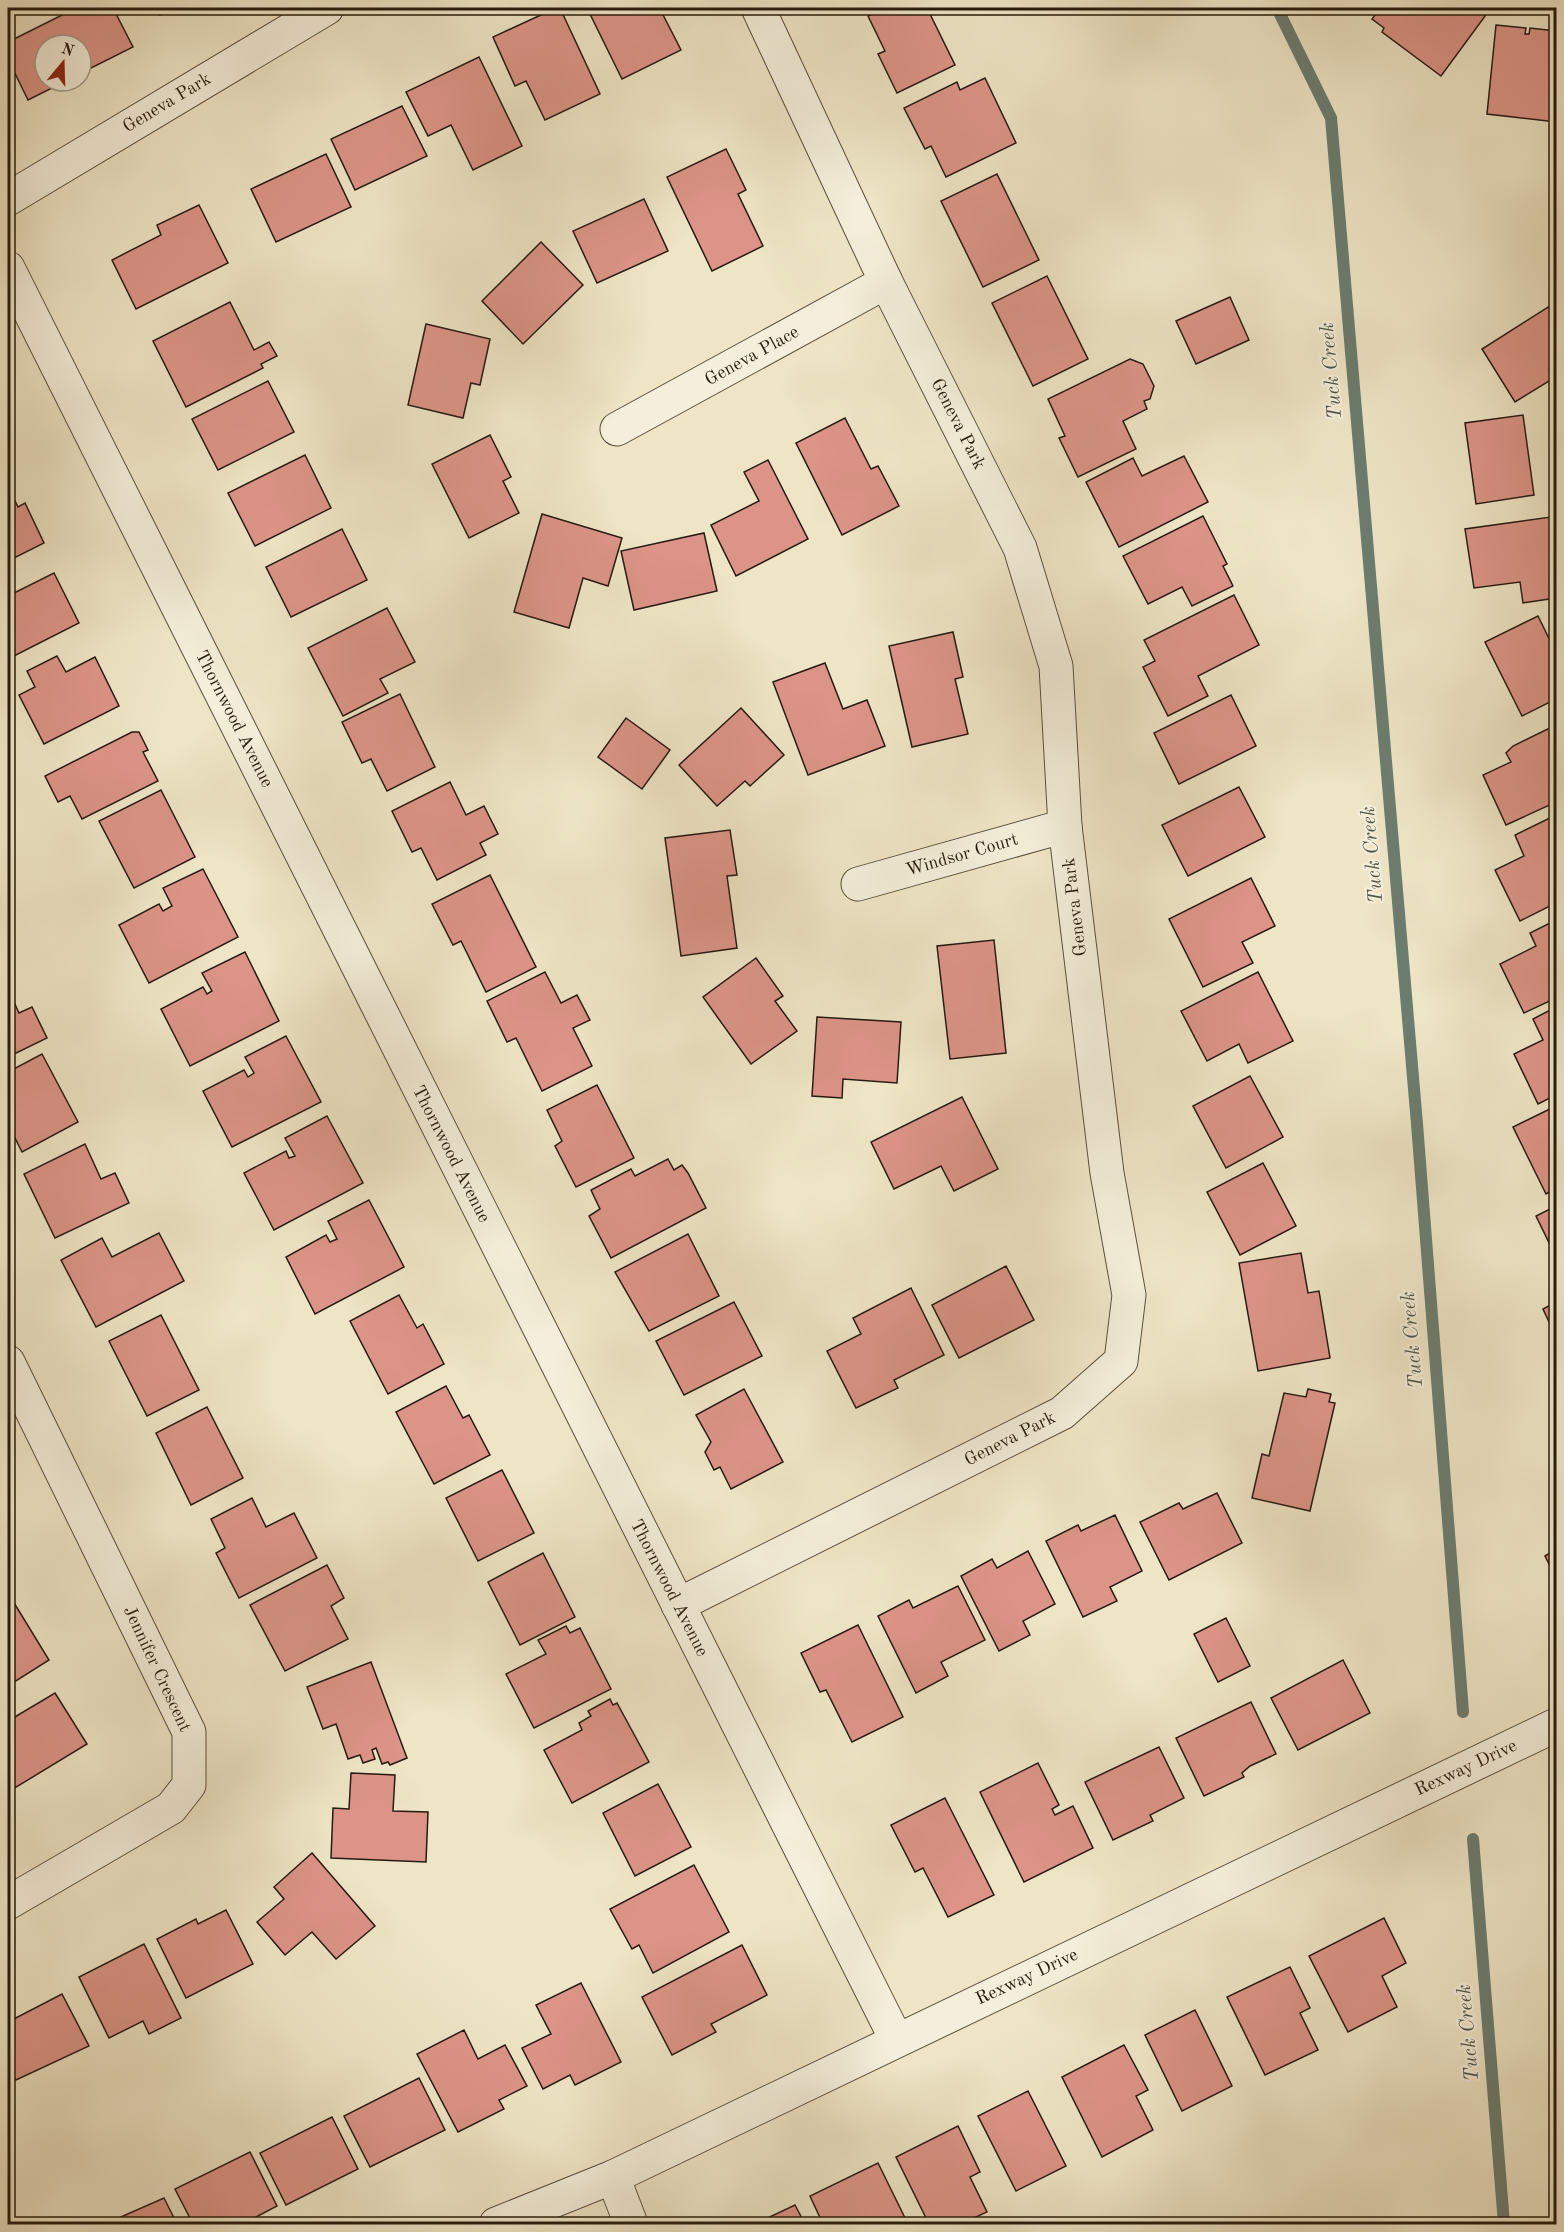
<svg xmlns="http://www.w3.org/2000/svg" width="1564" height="2232" font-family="'Old Standard TT',serif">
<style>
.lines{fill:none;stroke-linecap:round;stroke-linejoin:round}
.stream{stroke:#6b7d70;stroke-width:12}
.building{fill:#dc9488;stroke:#261b0d;stroke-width:1.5}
.minor-casing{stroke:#584e3b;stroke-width:35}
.minor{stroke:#f4eeda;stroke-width:33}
.labels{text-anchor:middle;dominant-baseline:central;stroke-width:4.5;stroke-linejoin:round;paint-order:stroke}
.street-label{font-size:18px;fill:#261b0d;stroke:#f4eeda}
.water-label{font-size:20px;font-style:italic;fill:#4e5447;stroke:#f4eeda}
</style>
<rect width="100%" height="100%" fill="#eee5c6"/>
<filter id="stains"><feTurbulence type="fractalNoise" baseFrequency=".00333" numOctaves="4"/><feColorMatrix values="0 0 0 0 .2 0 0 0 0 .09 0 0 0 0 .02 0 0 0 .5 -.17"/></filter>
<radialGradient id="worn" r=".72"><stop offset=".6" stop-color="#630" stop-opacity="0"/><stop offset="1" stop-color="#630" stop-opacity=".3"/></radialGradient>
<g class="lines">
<!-- stream -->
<g class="stream">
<polyline points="1277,8 1331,118 1417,1124 1463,1712"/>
<polyline points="1473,1839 1504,2224"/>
</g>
</g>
<!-- building -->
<g class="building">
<polygon points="8,8 23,8 8,15"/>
<polygon points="76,8 113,8 133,47 81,73 81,45 45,45 45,81 66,81 28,100 8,59 8,42"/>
<polygon points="156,8 175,8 160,15"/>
<polygon points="556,8 560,8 600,94 545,120 526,81 515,86 493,37"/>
<polygon points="587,8 650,8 653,12 660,9 681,50 622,79"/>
<polygon points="886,8 927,8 955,65 897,93 878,54 885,51 868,16"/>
<polygon points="1380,8 1491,8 1441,76 1382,32 1384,28 1372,19"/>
<polygon points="1496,25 1526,28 1525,34 1529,34 1530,28 1556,31 1556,122 1487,114"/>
<polygon points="479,57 522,146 473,170 451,125 428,136 406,92"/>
<polygon points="985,78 1016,143 946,177 931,146 925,149 904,108 957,82 960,90"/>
<polygon points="402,106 427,156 355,190 331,139"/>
<polygon points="726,149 746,190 738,194 763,246 712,271 667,177"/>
<polygon points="326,154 351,207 276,242 251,189"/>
<polygon points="997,174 1039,260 983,287 941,201"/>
<polygon points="644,199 668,251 597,283 573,231"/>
<polygon points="199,205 228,263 136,309 112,260 161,235 157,225"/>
<polygon points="541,242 583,285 523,344 482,301"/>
<polygon points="1047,276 1088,359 1033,386 992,303"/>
<polygon points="1230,297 1249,340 1196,364 1176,321"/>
<polygon points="230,302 254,350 269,342 277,356 261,364 263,368 186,407 153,341"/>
<polygon points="1556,302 1556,366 1549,370 1554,378 1515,402 1482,349"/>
<polygon points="426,324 490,339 480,385 471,383 463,418 408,405"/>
<polygon points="1130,359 1143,364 1154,386 1150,399 1144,401 1147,409 1123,421 1136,449 1078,477 1059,438 1065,436 1048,399"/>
<polygon points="268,381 294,432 218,470 192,419"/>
<polygon points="1523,415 1534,495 1476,504 1465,423"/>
<polygon points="845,418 871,469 878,466 899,506 842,535 796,443"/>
<polygon points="490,435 511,477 503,481 519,513 469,538 432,464"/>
<polygon points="305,455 331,508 255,546 228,493"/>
<polygon points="1184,456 1208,502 1119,547 1086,482 1133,458 1142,476"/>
<polygon points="768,460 808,539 736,576 711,525 759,501 744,472"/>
<polygon points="8,486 18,507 25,503 44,543 8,561"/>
<polygon points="542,514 622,538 608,586 583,578 569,628 514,612"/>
<polygon points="1203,516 1227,564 1223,566 1233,586 1192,606 1182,587 1148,604 1123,556"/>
<polygon points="1551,517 1556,555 1556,598 1523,603 1520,582 1474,588 1465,529"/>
<polygon points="342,529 367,580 291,617 266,567"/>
<polygon points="704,533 717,591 634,610 621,551"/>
<polygon points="54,573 79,623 8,659 8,596"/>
<polygon points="1234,595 1259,645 1198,676 1208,696 1168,716 1143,667 1155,661 1144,640"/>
<polygon points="387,608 415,662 380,679 388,693 343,716 308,648"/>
<polygon points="1538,616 1556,653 1556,699 1522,716 1485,642"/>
<polygon points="953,632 963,677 955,679 968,734 912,747 889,646"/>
<polygon points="57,656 66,672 95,657 119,706 44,744 19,695 35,687 27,671"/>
<polygon points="825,663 843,709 867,700 885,746 808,775 773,682"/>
<polygon points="400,694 435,767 387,791 371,759 362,763 342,722"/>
<polygon points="1231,695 1256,746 1179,784 1154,733"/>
<polygon points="741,708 784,755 750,786 745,781 717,806 679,765"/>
<polygon points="626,718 670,750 642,789 598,757"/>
<polygon points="1556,725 1556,802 1506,825 1483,775 1511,762 1506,753 1513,746"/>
<polygon points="132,732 139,732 148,750 143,752 158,781 82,819 70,796 58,802 45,776"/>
<polygon points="450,782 466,815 484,806 498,834 480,843 486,855 437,880 421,848 412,852 392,811"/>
<polygon points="1239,787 1265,837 1188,876 1162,825"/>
<polygon points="161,790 195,857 134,888 99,821"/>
<polygon points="1556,815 1556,903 1520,921 1495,870 1524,856 1515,835"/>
<polygon points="730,830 737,875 727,876 737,948 681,956 665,838"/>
<polygon points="203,869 238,937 149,983 119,925 159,904 163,911 172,906 163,888"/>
<polygon points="490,875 536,967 486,992 461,941 453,945 432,904"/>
<polygon points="1251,878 1275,926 1242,942 1253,963 1203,987 1169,919"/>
<polygon points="1556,920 1556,998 1524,1013 1500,964 1536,946 1530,933"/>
<polygon points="994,940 1006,1053 950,1059 937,946"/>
<polygon points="245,952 279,1021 190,1066 161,1009 203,987 207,994 212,991 202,973"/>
<polygon points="756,958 783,996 775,1001 797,1031 751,1064 703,997"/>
<polygon points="545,972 561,1003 577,995 590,1020 573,1028 592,1066 542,1091 516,1038 507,1042 487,1001"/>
<polygon points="1258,972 1293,1041 1248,1063 1239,1044 1207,1061 1181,1011"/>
<polygon points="8,989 19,1013 32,1007 47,1038 8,1057"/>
<polygon points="1556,1007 1556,1095 1538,1104 1514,1054 1543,1040 1533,1019"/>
<polygon points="817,1017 901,1022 897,1083 843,1079 842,1098 812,1096"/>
<polygon points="286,1036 321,1102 232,1147 203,1091 244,1070 248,1077 254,1073 245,1057"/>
<polygon points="42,1054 78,1122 22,1152 8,1124 8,1072"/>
<polygon points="1250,1076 1283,1137 1226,1168 1193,1106"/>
<polygon points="597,1085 634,1158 576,1187 555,1146 562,1141 547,1110"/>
<polygon points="962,1097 998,1169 954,1191 941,1166 894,1189 871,1142"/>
<polygon points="1556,1106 1556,1188 1546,1194 1513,1127"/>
<polygon points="327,1116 363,1183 274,1230 244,1173 286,1151 289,1158 295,1156 285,1138"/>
<polygon points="85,1144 101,1179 115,1173 129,1203 55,1238 24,1174"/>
<polygon points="668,1159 674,1170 682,1165 688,1173 706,1208 611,1258 589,1216 600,1209 591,1190 631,1169 635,1176"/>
<polygon points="1263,1163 1296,1226 1240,1255 1207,1192"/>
<polygon points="369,1200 404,1267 315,1314 286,1257 326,1235 330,1242 337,1239 328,1221"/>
<polygon points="1556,1206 1556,1257 1536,1216"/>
<polygon points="159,1233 184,1281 96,1327 61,1260 102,1238 112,1257"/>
<polygon points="688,1234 719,1296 649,1331 615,1272"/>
<polygon points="1301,1253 1308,1293 1319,1291 1330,1358 1258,1371 1239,1263"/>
<polygon points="1006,1266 1034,1320 959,1358 932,1305"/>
<polygon points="911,1288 944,1355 894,1380 898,1388 856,1408 827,1351 861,1334 853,1318"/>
<polygon points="399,1295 417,1328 423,1324 444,1364 388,1394 350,1321"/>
<polygon points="734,1302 762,1356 684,1395 656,1341"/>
<polygon points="1556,1302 1556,1337 1543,1309"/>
<polygon points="161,1315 199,1390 147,1416 109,1341"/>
<polygon points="446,1386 463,1418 469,1415 490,1455 434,1484 396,1412"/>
<polygon points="744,1389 783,1462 731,1489 720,1467 714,1470 705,1452 711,1442 696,1415"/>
<polygon points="1308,1389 1331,1394 1329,1402 1335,1403 1310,1511 1252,1498 1262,1454 1269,1456 1284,1393 1306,1397"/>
<polygon points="207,1407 243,1478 191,1505 156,1433"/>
<polygon points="502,1470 534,1533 478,1561 446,1498"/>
<polygon points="1217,1493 1242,1543 1169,1580 1140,1522 1179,1503 1183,1509"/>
<polygon points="252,1498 266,1527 294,1513 317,1558 239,1598 216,1553 225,1548 211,1519"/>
<polygon points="1115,1515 1142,1571 1110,1587 1117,1601 1083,1617 1046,1541 1078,1525 1081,1531"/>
<polygon points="1556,1549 1556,1578 1545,1556"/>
<polygon points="1028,1551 1055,1604 1023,1621 1030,1635 999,1651 961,1576 992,1559 997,1568"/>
<polygon points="543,1553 575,1617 520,1645 488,1582"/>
<polygon points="327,1565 344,1598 331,1606 348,1639 285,1671 250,1605"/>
<polygon points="958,1586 985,1640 941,1662 948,1676 916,1693 878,1616 909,1600 913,1608"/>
<polygon points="8,1593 49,1660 8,1686"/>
<polygon points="1226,1618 1250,1666 1218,1682 1194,1634"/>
<polygon points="858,1625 903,1717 852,1742 826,1690 820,1692 801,1653"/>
<polygon points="566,1626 570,1633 580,1628 611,1689 534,1728 506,1674 546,1654 538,1640"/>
<polygon points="1343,1660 1370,1713 1298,1750 1271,1698"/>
<polygon points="371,1662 407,1758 390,1765 388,1762 382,1764 376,1748 372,1750 375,1759 363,1763 360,1755 348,1759 336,1724 323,1729 307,1687"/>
<polygon points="55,1693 87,1744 8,1792 8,1721"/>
<polygon points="610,1699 613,1705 617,1703 649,1762 572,1803 544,1750 582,1730 579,1723 591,1716 588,1711"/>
<polygon points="1251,1702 1276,1754 1250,1766 1242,1773 1244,1777 1204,1796 1176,1738"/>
<polygon points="1159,1747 1184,1798 1150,1815 1153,1821 1113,1840 1085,1782"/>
<polygon points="1038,1763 1059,1805 1052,1809 1055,1815 1073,1806 1093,1848 1024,1882 980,1792"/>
<polygon points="351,1773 395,1775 393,1811 428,1812 426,1862 331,1858 333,1808 349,1809"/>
<polygon points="658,1784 691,1847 635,1876 603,1813"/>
<polygon points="945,1798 994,1895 948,1917 923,1868 915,1872 891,1825"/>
<polygon points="312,1853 375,1926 336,1959 312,1932 285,1955 257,1922 284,1899 274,1887"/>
<polygon points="694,1865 729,1932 653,1973 639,1945 632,1949 610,1909"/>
<polygon points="226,1910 253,1964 186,1998 157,1939 196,1919 198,1924"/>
<polygon points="1384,1918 1406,1963 1382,1976 1397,2007 1348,2032 1309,1956"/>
<polygon points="144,1944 181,2018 149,2034 143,2021 109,2038 79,1977"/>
<polygon points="742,1945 767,1995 711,2024 716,2032 672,2055 642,1997"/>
<polygon points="1290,1967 1310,2008 1300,2013 1318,2050 1265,2075 1227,1997"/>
<polygon points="581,1983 621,2062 575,2085 570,2075 543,2089 522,2048 551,2034 536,2005"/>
<polygon points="62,1994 89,2046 16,2080 8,2065 8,2022"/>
<polygon points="1195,2010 1232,2086 1182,2111 1145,2035"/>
<polygon points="464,2030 478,2059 505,2045 527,2086 499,2100 504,2109 458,2132 417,2054"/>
<polygon points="1124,2045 1148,2090 1136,2096 1153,2130 1102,2157 1062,2077"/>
<polygon points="419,2078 445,2130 370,2167 344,2116"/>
<polygon points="1028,2091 1066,2166 1016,2191 978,2116"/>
<polygon points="332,2117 358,2169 286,2205 260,2153"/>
<polygon points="958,2126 980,2172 970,2177 987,2212 961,2224 929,2224 896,2157"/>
<polygon points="8,2128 14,2141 8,2144"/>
<polygon points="250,2152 277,2206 243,2224 193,2224 175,2189"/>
<polygon points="878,2163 908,2224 823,2224 810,2196"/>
<polygon points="164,2198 177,2224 105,2224"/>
<polygon points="795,2205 805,2224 755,2224"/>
<polygon points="50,2219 52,2224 39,2224"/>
</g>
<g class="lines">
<defs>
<g id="minor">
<polyline points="8,199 327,8"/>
<polyline points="8,268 896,2039"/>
<polyline points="617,429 886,282"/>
<polyline points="858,884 1065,826"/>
<polyline points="8,1362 189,1732 189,1785 171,1808 8,1903"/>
<polyline points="678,1605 1062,1413 1121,1361 1129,1295 1107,1173 1065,826 1056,666 1020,548 886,282 758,8"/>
<polyline points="613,2177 631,2224"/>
<polyline points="496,2224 613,2177 1556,1725"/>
</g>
</defs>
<!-- minor casing -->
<use href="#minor" class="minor-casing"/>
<!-- minor -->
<use href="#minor" class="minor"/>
</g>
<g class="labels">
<!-- street labels -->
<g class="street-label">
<text transform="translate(167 103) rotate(-31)">Geneva Park</text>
<text transform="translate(752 356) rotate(-29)">Geneva Place</text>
<text transform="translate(958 424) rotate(63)">Geneva Park</text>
<text transform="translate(234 719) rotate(63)">Thornwood Avenue</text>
<text transform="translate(962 855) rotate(-16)">Windsor Court</text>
<text transform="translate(1075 907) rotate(-97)">Geneva Park</text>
<text transform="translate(451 1154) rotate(63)">Thornwood Avenue</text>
<text transform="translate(1010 1439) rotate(-27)">Geneva Park</text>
<text transform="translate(669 1588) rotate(63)">Thornwood Avenue</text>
<text transform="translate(157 1669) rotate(65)">Jennifer Crescent</text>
<text transform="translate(1466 1768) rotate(-25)">Rexway Drive</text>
<text transform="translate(1027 1977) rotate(-25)">Rexway Drive</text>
</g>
<!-- water labels -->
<g class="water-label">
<text transform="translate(1332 371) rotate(-95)">Tuck Creek</text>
<text transform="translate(1373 855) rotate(-95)">Tuck Creek</text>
<text transform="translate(1413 1340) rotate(-95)">Tuck Creek</text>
<text transform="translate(1469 2033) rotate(-95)">Tuck Creek</text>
</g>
</g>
<!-- margin -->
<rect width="1564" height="2232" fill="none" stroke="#eee5c6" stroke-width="30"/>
<rect x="9" y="9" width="1546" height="2214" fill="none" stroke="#261b0d" stroke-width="3"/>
<rect x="15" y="15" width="1534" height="2202" fill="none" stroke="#261b0d" stroke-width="1.5"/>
<!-- north arrow -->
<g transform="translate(63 63) rotate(19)"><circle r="28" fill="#f4eeda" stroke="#a29a88" stroke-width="1.5"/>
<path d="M0-4.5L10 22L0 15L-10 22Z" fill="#8f2418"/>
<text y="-9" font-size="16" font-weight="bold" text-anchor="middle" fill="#261b0d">N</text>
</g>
<rect width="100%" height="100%" filter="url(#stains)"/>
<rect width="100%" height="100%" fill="url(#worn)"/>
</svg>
